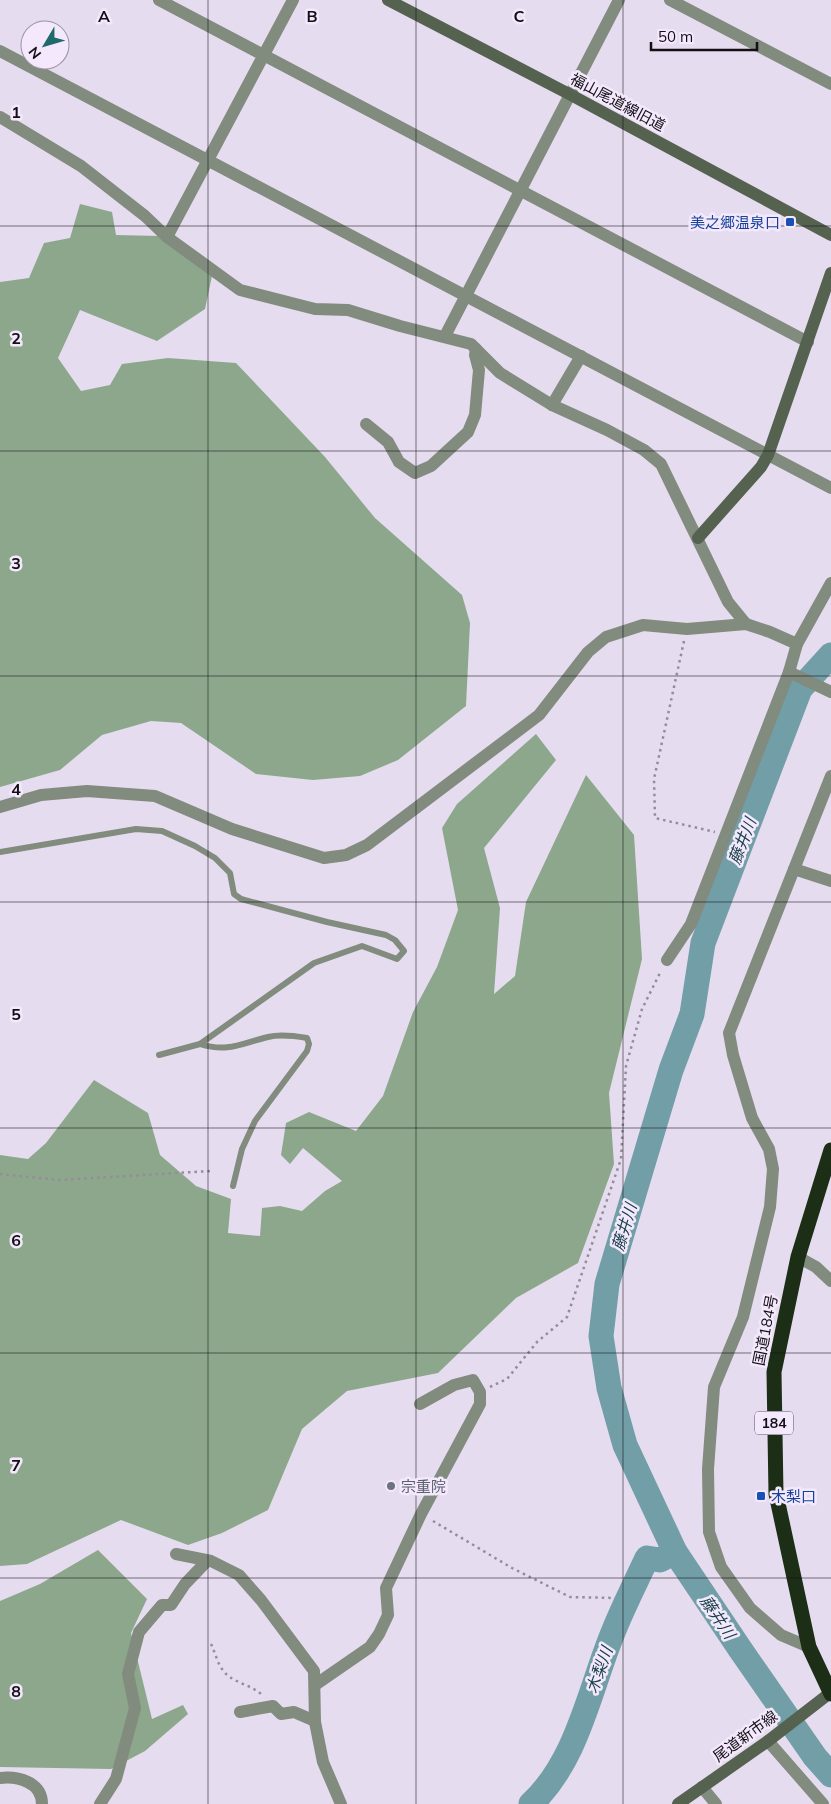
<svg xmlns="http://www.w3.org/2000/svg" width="831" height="1804" font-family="Mulish,'Noto Sans JP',sans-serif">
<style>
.forest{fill:#8da78c}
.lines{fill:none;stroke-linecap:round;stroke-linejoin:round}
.river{stroke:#729ea7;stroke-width:25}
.path{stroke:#948c9a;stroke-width:2.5;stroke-dasharray:2.5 4;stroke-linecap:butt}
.lane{stroke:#818b7e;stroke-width:6}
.street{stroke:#818b7e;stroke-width:12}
.secondary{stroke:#556250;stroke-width:12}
.highway{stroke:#1c2e16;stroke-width:15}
.grid{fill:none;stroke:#130f15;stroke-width:1;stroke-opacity:0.55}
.transit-dot{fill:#1a4fb4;stroke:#f4e9fc;stroke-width:2}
.worship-dot{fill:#6b7280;stroke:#f4e9fc;stroke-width:2}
.labels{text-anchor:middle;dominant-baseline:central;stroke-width:5;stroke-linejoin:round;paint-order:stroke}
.shield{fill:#f4e9fc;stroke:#56505a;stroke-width:1}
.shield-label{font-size:14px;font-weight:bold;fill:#130f15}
.street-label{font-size:15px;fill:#130f15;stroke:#f4e9fc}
.transit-label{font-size:15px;fill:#164399;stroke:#f4e9fc;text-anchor:end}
.worship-label{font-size:15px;fill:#5b616d;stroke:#f4e9fc;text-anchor:start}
.water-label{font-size:16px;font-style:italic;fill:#184149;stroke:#f4e9fc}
.grid-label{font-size:16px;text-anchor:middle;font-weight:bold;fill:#130f15;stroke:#f4e9fc;stroke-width:5;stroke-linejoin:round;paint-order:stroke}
</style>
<rect width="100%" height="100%" fill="#e6dcef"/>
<!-- forest -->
<g class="forest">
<polygon points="80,204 112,212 116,235 160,236 212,276 205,309 157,341 80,310 58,358 81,391 110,385 122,364 168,358 236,363 325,457 375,518 462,595 470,623 466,706 398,760 360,776 313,780 256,774 181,723 151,721 102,735 60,770 0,787 0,282 29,278 44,243 70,238"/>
<polygon points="536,734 556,760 484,848 500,908 494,994 515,976 526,902 586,775 634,835 642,959 609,1093 614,1164 578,1263 516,1298 438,1373 347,1391 302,1429 268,1510 222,1533 188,1545 121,1520 27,1564 0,1566 0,1155 28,1159 46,1143 94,1080 148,1113 160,1155 196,1186 231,1199 228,1233 260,1236 262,1208 280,1206 302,1211 325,1191 342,1181 303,1148 290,1164 281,1155 286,1123 309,1112 356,1131 383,1096 413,1012 437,967 458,910 442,828 457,804"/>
<polygon points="98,1550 147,1599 131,1633 152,1719 183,1705 188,1714 145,1751 111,1769 0,1767 0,1601 40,1584"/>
</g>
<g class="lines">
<!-- river -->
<g class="river">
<polyline points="831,655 800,689 703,943 692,1014 671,1070 607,1284 601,1336 609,1388 625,1445 675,1552 740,1649 815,1757 831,1775"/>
<path d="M 531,1804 C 577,1761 589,1692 612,1635 C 622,1609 635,1584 647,1558 L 660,1560 L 675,1552"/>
</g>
<!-- path -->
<g class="path">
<polyline points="684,641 654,779 655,818 715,832"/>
<polyline points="0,1174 59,1180 210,1171"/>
<polyline points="490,1387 507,1379 537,1342 567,1317 621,1159 626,1066 642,1009 661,971"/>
<polyline points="433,1521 512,1568 570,1597 615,1598"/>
<path d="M 211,1644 C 215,1652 217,1662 222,1669 C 231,1683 251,1684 262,1695"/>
</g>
<!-- lane -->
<g class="lane">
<path d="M 0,852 L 136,829 L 162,831 L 195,846 L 215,858 L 230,873 L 234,894 L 241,899 L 327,922 L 386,935 L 395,940 L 404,951 L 397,959 L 362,946 L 314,963 L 200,1044 C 228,1053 242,1043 268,1037 C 280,1034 295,1036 307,1038 L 309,1044 L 307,1051 L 255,1121 L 242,1149 L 233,1186"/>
<polyline points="159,1055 200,1044"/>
</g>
<!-- street -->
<g class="street">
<polyline points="159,0 808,342"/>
<polyline points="670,0 831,84"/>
<polyline points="0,51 831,488"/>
<polyline points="0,117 81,166 145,216 167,237 293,0"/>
<polyline points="167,237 240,290 315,309 348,310 400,326 471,344 500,373 552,405 607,430 644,450 661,464 728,602 746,624"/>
<polyline points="445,336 619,0"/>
<polyline points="552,405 581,356"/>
<polyline points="366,424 388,442 399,462 415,473 431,466 468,432 475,415 479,370 475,355 476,349"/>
<polyline points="789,672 831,692"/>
<polyline points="0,807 41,795 87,791 155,796 232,829 324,858 346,855 367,845 539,715 588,652 606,637 643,625 687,629 746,624 770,632 797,644"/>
<polyline points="794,869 831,881"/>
<polyline points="667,960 691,924 789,672 797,644 831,583"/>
<polyline points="798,1257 816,1267 831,1281"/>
<polyline points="176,1554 211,1561 239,1575 261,1600 314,1671 315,1722 323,1762 341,1804"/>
<polyline points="809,1647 781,1635 750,1608 721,1567 709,1532 708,1469 714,1387 743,1317 770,1207 773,1169 769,1149 752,1118 733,1055 729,1033 831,776"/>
<polyline points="315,1685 370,1647 379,1634 388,1615 386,1588 421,1514 480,1404 480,1392 473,1380 454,1385 420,1404"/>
<polyline points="240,1712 273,1706 281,1714 294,1712 315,1721"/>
<polyline points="768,1741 823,1804"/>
<path d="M 0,1778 C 18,1776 42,1782 42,1804"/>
<polyline points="702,1787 716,1804"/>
<polyline points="100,1804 116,1779 135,1708 128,1674 139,1632 162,1605 171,1605 185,1584 207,1561"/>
</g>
<!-- secondary -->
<g class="secondary">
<polyline points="388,0 571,95 831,235"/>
<polyline points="698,538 761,467 768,455 831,273"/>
<polyline points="678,1804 768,1741 830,1693"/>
</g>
<!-- highway -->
<polyline class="highway" points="831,1150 798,1257 774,1372 776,1494 809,1647 831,1694"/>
</g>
<!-- grid -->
<path class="grid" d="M 208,0 L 208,1804M 416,0 L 416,1804M 623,0 L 623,1804M 0,226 L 831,226M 0,451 L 831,451M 0,676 L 831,676M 0,902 L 831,902M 0,1128 L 831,1128M 0,1353 L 831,1353M 0,1578 L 831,1578"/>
<!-- markers -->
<g class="transit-dot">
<rect x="785" y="217" width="10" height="10" rx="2.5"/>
<rect x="756" y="1491" width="10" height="10" rx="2.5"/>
</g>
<circle class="worship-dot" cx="391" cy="1486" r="5"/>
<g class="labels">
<!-- shield labels -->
<rect class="shield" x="755" y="1411.5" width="38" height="23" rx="4"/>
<g class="shield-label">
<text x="774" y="1423">184</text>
</g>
<!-- street labels -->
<g class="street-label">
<text transform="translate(618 102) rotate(28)">福山尾道線旧道</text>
<text transform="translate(765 1330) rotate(-79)">国道184号</text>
<text transform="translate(745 1736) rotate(-36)">尾道新市線</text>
</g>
<!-- transit labels -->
<g class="transit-label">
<text x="780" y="222">美之郷温泉口</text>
<text x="771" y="1496" text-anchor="start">木梨口</text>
</g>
<!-- worship labels -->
<g class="worship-label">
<text x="401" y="1486">宗重院</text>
</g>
<!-- water labels -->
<g class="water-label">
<text transform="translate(742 841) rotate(-69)">藤井川</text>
<text transform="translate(624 1227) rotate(-73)">藤井川</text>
<text transform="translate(718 1617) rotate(56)">藤井川</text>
<text transform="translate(599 1670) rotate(-70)">木梨川</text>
</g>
</g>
<g class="grid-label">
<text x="104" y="22">A</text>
<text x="312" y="22">B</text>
<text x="519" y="22">C</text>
<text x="16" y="118">1</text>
<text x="16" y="344">2</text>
<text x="16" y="569">3</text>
<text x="16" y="795">4</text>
<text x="16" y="1020">5</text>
<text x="16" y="1246">6</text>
<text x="16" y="1471">7</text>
<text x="16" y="1697">8</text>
</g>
<!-- north arrow -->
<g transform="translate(45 45) rotate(232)"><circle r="24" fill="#f4e9fc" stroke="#9a92a0"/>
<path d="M0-4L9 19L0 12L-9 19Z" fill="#1e6a6c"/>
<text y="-8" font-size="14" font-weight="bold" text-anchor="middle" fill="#130f15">N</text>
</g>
<!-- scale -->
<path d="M651 42v8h106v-8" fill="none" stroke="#130f15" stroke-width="2.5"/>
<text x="658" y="42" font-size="15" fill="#130f15" stroke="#f4e9fc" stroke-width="4" paint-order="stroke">50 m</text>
</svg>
